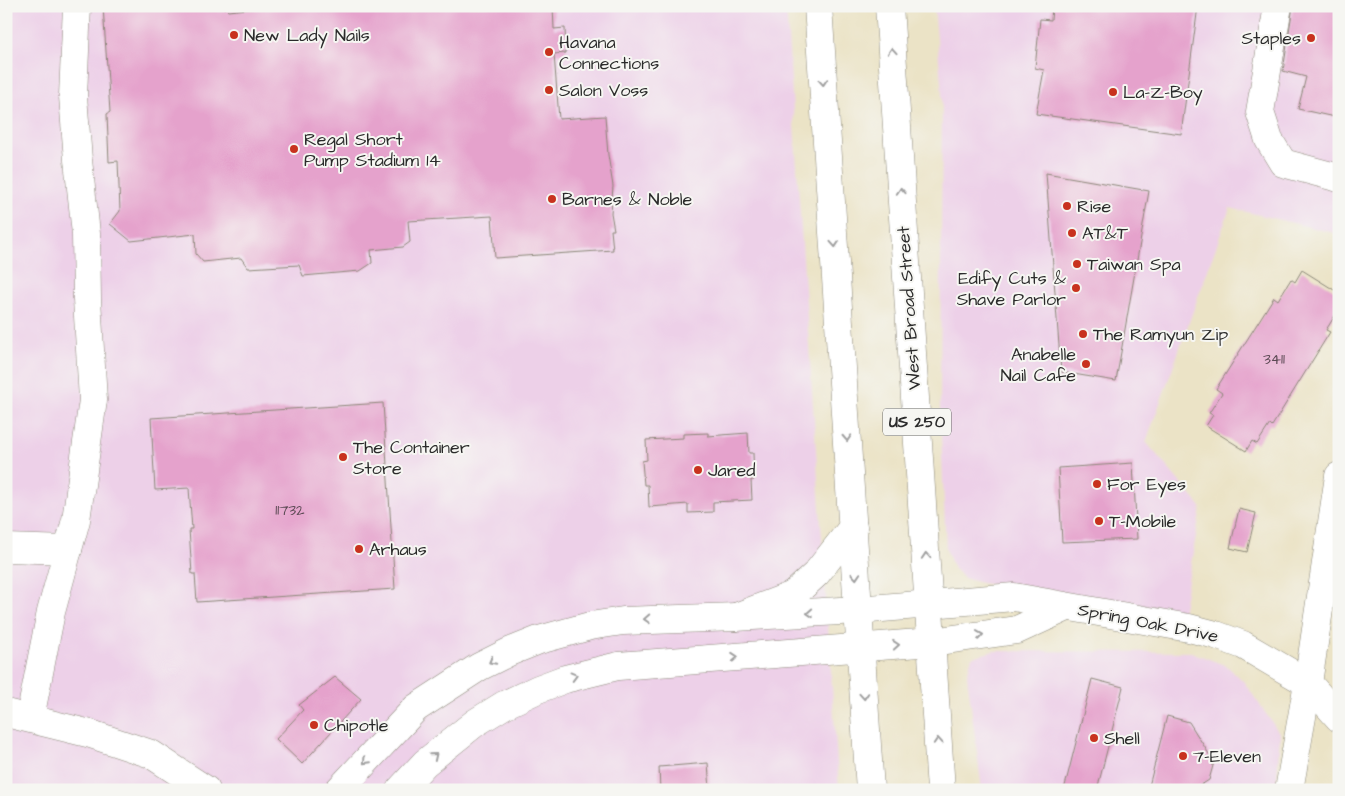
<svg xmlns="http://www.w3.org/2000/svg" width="1345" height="796" font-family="'Architects Daughter',sans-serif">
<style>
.built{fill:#edd0e8}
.building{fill:#e5a2cc}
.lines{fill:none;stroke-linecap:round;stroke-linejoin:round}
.minor-casing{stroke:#8b8778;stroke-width:29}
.major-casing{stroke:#8b8778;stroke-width:29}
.minor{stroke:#fff;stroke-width:28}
.major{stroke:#fff;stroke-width:28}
.oneway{stroke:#a0a0a0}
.poi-dot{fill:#c8321e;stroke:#f6f6f2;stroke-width:2}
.labels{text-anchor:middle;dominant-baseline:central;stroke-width:4;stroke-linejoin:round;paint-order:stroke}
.number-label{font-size:15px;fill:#5a4953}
.shield{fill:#f6f6f2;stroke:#686867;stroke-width:1}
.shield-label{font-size:16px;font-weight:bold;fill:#2b2b2b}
.poi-label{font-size:18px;fill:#2b2b2b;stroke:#f6f6f2;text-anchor:start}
.street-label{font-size:18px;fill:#2b2b2b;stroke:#f6f6f2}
</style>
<rect width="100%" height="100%" fill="#f6f6f2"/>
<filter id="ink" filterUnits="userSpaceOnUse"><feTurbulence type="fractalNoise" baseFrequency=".02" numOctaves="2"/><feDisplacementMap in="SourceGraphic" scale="10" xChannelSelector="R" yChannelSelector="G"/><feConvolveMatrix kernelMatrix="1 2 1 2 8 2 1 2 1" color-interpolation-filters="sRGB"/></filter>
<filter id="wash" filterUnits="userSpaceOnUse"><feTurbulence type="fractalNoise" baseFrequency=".0096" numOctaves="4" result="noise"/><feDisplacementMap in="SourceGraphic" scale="20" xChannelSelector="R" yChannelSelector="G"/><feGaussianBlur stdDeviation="1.12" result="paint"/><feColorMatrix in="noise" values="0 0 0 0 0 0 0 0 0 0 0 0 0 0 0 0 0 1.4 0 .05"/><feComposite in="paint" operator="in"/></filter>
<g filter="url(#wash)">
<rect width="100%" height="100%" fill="#ebe3c6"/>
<!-- built -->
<g class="built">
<polygon points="6,6 786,6 839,790 6,790"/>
<polygon points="934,6 1339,6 1339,234 1230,208 1146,442 1201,507 1182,614 981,583 964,578 954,569 946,549 940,411 942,92"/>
<polygon points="994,651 1191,652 1227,666 1244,682 1280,734 1276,790 982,790 967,675 972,657"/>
</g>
<g id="blocks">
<!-- building -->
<g class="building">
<polygon points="103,6 223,6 228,11 257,8 257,6 553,6 554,29 565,28 566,53 554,54 559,119 605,116 608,155 613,186 611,213 614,230 611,230 613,250 495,258 492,216 408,221 410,242 403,247 371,250 372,263 360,271 303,276 299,265 248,268 241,258 203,262 196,254 195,234 131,241 110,224 120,211 118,161 109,162 107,114 110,112"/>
<polygon points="1052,6 1198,6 1181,134 1036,114 1044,70 1035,68 1040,19 1051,20"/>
<polygon points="1293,6 1339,6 1339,118 1298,109 1306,77 1283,71"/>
<polygon points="1046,173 1149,191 1116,381 1061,372"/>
<polygon points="1302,270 1339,293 1339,309 1326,330 1330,332 1272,426 1270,424 1257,444 1252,441 1246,451 1206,426 1213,415 1209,413 1222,393 1216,389 1274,297 1278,300 1291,279 1295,282"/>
<polygon points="383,403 395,589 197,602 195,574 192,574 189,529 192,529 189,488 155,490 151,418"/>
<polygon points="708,433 708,436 748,433 749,453 753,453 754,480 751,480 752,500 713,502 713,512 688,513 688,504 649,507 648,485 644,485 642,461 647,460 646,440 683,438 683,434"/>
<polygon points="1133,463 1137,539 1062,542 1058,468"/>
<polygon points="1239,509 1256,513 1247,552 1230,548"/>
<polygon points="335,677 361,699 302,764 276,739 303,710 299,705"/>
<polygon points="1092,679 1123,687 1097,790 1064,790"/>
<polygon points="1167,716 1189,722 1214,762 1209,780 1193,790 1148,790"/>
<polygon points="708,763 710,790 660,790 659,767"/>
</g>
</g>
</g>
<g filter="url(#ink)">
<use href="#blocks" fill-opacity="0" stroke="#8b8778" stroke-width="1"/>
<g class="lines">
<defs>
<g id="minor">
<polyline points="1278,6 1260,112 1269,140 1283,163 1339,178"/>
<polyline points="6,548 68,550"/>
<polyline points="6,713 91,734 151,754 206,790"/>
<polyline points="30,718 51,612 76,520 93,400 87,299 86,234 78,160 73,96 77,6"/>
<polyline points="339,790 416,708 479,667 509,652 539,640 590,626 623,621 736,617 858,610 1014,597 1189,628 1216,635 1243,645 1308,683 1339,718"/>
<polyline points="400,790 425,763 475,723 504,705 538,689 565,679 618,666 932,642 1017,630 1067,607"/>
<polyline points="1289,790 1308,683 1339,476"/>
</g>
<g id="major">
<polyline points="818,6 870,790"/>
<polyline points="889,6 941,790"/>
<polyline points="736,617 793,595 816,574 853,527"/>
</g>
</defs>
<!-- minor casing -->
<use href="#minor" class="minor-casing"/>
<!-- major casing -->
<use href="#major" class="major-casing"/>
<!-- minor -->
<use href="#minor" class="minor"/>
<!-- major -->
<use href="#major" class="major"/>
</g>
<!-- one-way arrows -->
<defs><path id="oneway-chevron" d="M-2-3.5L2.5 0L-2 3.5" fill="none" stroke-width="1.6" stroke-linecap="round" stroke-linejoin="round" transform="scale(1.25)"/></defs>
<g class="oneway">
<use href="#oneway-chevron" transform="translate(892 51) rotate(-94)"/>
<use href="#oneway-chevron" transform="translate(823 82) rotate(86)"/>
<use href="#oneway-chevron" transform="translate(901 191) rotate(-94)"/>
<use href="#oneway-chevron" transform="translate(835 244) rotate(86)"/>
<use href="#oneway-chevron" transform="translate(847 438) rotate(87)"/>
<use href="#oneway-chevron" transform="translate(926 556) rotate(-94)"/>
<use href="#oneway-chevron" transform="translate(856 576) rotate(86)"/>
<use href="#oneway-chevron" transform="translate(810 613) rotate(176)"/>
<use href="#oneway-chevron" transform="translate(647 619) rotate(177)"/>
<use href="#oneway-chevron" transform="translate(980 635) rotate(-8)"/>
<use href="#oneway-chevron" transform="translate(896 645) rotate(-5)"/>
<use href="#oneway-chevron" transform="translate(735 657) rotate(-4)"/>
<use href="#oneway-chevron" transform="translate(492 661) rotate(152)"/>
<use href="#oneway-chevron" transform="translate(574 676) rotate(-15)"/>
<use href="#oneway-chevron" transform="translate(864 696) rotate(86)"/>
<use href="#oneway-chevron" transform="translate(938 741) rotate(-94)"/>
<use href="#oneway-chevron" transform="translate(434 756) rotate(-39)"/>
<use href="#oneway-chevron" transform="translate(366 761) rotate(133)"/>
</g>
</g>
<!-- markers -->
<g class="poi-dot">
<circle cx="234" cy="35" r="5"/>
<circle cx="1311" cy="38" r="5"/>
<circle cx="549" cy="52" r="5"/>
<circle cx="549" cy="90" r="5"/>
<circle cx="1113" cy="92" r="5"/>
<circle cx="294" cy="149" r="5"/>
<circle cx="552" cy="199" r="5"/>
<circle cx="1067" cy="206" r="5"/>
<circle cx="1072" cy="233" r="5"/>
<circle cx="1077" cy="264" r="5"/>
<circle cx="1076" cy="288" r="5"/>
<circle cx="1083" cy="334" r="5"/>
<circle cx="1086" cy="364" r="5"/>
<circle cx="343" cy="457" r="5"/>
<circle cx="698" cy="470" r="5"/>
<circle cx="1097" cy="484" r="5"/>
<circle cx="1099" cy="521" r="5"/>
<circle cx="359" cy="549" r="5"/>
<circle cx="314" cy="725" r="5"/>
<circle cx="1094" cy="738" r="5"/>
<circle cx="1183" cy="756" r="5"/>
</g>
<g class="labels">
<!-- number labels -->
<g class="number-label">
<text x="1274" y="359">3411</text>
<text x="290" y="510">11732</text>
</g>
<!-- shield labels -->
<rect class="shield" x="883" y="408.5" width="68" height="27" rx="4"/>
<g class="shield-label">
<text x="917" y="422">US 250</text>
</g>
<!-- poi labels -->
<g class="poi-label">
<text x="244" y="35">New Lady Nails</text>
<text x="1301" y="38" text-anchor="end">Staples</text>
<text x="559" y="42">Havana<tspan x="559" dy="21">Connections</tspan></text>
<text x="559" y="90">Salon Voss</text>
<text x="1123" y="92">La-Z-Boy</text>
<text x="304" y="139">Regal Short<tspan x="304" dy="21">Pump Stadium 14</tspan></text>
<text x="562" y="199">Barnes &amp; Noble</text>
<text x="1077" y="206">Rise</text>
<text x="1082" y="233">AT&amp;T</text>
<text x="1087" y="264">Taiwan Spa</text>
<text x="1066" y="278" text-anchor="end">Edify Cuts &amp;<tspan x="1066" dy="21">Shave Parlor</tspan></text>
<text x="1093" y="334">The Ramyun Zip</text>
<text x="1076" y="354" text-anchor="end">Anabelle<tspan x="1076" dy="21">Nail Cafe</tspan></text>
<text x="353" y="447">The Container<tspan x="353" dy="21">Store</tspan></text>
<text x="708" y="470">Jared</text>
<text x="1107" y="484">For Eyes</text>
<text x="1109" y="521">T-Mobile</text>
<text x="369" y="549">Arhaus</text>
<text x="324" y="725">Chipotle</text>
<text x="1104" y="738">Shell</text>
<text x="1193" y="756">7-Eleven</text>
</g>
<!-- street labels -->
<g class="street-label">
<text transform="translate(909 308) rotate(-94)">West Broad Street</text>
<text transform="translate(1148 623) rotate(11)">Spring Oak Drive</text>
</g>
</g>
<!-- margin -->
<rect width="1345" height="796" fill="none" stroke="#f6f6f2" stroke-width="25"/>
</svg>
